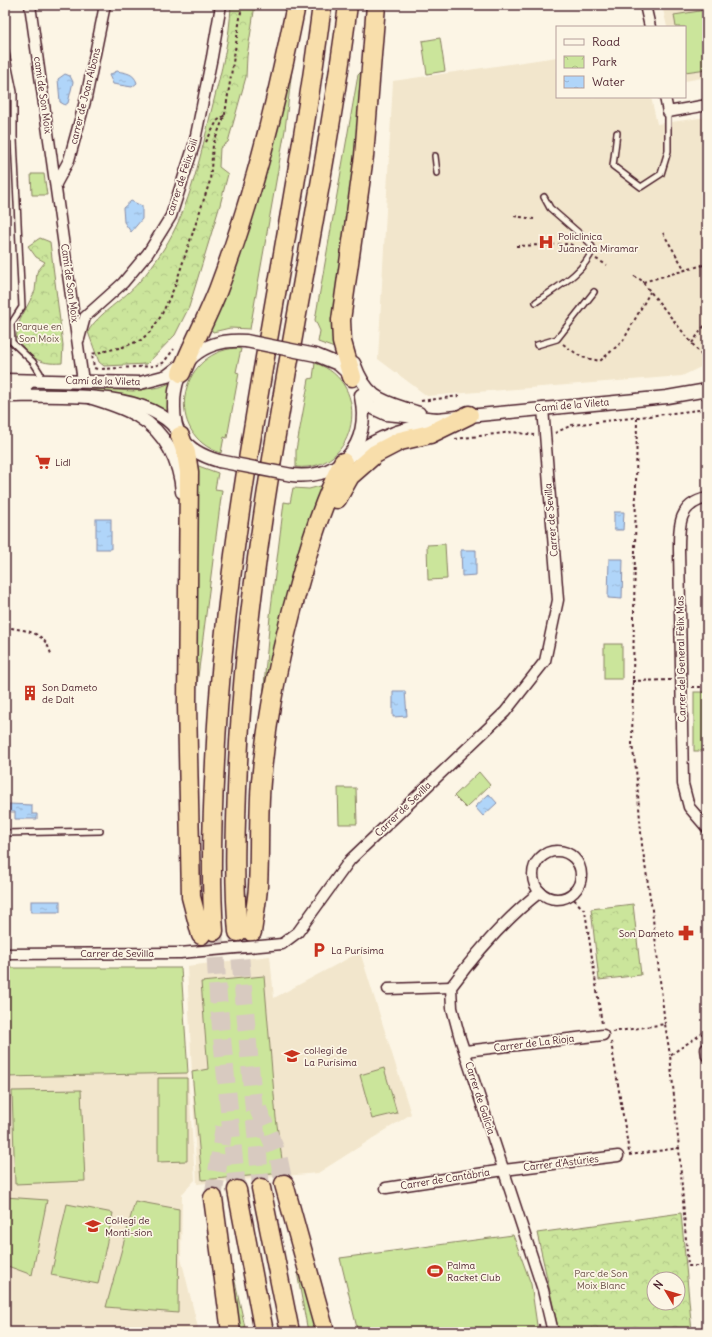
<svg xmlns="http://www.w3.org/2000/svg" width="712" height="1337" font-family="Delius,sans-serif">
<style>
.built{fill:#f2e6cc}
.grass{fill:#cbe59b;stroke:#8a8263}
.park{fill:url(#park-crowns);stroke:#8a8263;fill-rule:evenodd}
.water{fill:url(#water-ripples);stroke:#878ca7}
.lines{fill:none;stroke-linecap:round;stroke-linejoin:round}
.motorway-tunnel{stroke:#d8cac0;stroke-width:18;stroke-dasharray:18 9;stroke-linecap:butt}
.service-casing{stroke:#4a1f2b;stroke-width:8}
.minor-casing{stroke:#4a1f2b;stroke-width:13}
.tertiary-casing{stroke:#4a1f2b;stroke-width:15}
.motorway-casing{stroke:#4a1f2b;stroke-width:21}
.path{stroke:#4a1f2b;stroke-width:2;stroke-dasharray:3 3;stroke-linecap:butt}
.service{stroke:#fcf5e5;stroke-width:5}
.minor{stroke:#fcf5e5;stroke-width:10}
.tertiary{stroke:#fcf5e5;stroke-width:12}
.motorway{stroke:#f8deab;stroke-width:18}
.minor-bridge-casing{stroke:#4a1f2b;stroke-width:13;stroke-linecap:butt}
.tertiary-bridge-casing{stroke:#4a1f2b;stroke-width:15;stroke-linecap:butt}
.minor-bridge{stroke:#fcf5e5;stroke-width:10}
.tertiary-bridge{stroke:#fcf5e5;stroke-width:12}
.labels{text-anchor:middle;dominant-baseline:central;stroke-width:3.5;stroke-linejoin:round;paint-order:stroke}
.street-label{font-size:10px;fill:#4a1f2b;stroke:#fcf5e5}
.poi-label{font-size:10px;fill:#4a1f2b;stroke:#fcf5e5;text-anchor:start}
.park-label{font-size:10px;fill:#6a5047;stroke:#fcf5e5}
</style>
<defs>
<pattern id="park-crowns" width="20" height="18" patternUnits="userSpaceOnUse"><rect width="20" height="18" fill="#cbe59b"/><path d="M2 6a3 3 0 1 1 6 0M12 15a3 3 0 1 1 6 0" fill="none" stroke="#b0c486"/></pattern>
<pattern id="water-ripples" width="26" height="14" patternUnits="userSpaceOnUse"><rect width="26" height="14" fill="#b0d5f9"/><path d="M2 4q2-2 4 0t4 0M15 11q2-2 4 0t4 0" fill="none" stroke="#99b6d6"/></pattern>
</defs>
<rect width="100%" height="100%" fill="#fcf5e5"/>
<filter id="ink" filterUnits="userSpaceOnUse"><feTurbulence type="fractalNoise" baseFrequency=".025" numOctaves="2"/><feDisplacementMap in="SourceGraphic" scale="8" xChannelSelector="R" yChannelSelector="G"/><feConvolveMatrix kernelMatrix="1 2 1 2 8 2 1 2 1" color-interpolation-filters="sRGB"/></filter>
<g filter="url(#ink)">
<!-- built -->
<g class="built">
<polygon points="662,5 707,5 707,77 685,81 685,27 667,27"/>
<polygon points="557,57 557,97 651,97 657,124 707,117 707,364 682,376 427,396 378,359 393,81"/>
<polygon points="360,952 411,1114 318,1173 197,1184 187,966 270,956 274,998"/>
<polygon points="188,1073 195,1180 182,1194 181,1258 199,1332 5,1332 5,1077"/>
</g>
<!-- grass -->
<g class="grass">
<polygon points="706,10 707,69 685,72 685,27 676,27 674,15"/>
<polygon points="440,38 445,71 427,74 422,41"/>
<polygon points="293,60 285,130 250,329 230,328 213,332 211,329 231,279"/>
<polygon points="361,72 363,75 337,349 318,342 320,331 315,320 358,75"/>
<polygon points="31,174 44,174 47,195 32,195"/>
<path d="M 236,348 L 241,349 L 236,372 L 239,373 L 227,438 L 224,437 L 221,453 C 164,435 177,353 236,348 Z"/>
<path d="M 315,363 C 374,382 358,473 296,467 L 296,450 L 309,379 L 313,378 Z"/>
<polygon points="173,382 168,397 168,413 156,405 132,396 46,390 44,387 46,386 133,391 160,387"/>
<polygon points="193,464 218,473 215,489 222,490 196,692"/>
<polygon points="324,485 262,709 270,616 284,502 290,503 293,488 309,489"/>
<polygon points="445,544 447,579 428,580 427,545"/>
<rect x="604" y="644" width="18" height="35"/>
<rect x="694" y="692" width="13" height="59"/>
<polygon points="479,772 490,785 466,808 454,796"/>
<polygon points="338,788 356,788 357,824 339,824"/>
<polygon points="5,968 181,968 188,1073 5,1077"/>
<polygon points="264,976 276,1118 284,1173 202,1180 192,1072 208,1069 201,982"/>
<polygon points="384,1068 397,1113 372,1119 360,1075"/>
<polygon points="158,1078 187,1078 187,1161 158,1162"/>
<polygon points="81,1090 85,1181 15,1184 12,1091"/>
<polygon points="5,1197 47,1200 32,1275 5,1265"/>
<polygon points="135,1201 179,1209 178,1313 106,1307"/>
<polygon points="67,1204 113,1213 98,1284 51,1275"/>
<polygon points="513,1235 531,1284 538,1332 358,1332 340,1258"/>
<polygon points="231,1263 246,1332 240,1332 229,1264"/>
<polygon points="299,1271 318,1332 308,1332 297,1272"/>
</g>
<!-- park -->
<g class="park">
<path d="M 231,5 L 255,5 L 247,56 L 246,77 L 228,142 L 220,148 L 219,167 L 228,174 L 220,205 L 189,307 L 175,335 L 147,364 L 104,366 L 99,362 L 88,332 C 97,314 125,299 139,282 C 148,272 156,261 163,250 C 191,207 201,152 213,104 C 221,72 230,38 231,5 Z"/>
<path d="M 40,238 L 50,242 L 63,345 L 62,363 C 38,365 29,357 16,337 L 20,320 L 35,291 L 37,272 L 45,262 L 36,257 L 28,246 Z"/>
<polygon points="633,904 641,975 599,980 591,909"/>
<path d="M 681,1213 L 692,1332 L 559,1332 L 537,1233 ZM 654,1279 L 678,1279 L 678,1303 L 654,1303 Z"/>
</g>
<!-- water -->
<g class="water">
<path d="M 117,71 C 126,73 134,73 137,83 L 132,87 L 113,84 L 109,75 Z"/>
<polygon points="65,74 70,76 73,82 68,103 65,105 60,102 58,79"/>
<polygon points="131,201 142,206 142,219 131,232 124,222 123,208"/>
<polygon points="614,512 624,512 623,530 614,530"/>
<rect x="96" y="519" width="15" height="30"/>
<polygon points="461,550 476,550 476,575 462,576"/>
<polygon points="609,559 623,559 622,599 608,598"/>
<polygon points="393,691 405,691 407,716 393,717"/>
<polygon points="489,794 497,803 483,816 475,807"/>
<polygon points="9,804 32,805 32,814 37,814 37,819 15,819 15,812 9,812"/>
<rect x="31" y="901" width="29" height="11"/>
</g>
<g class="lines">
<!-- motorway-tunnel -->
<g class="motorway-tunnel">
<polyline points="214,931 218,997 237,1190"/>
<polyline points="238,932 261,1188"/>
<polyline points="258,1109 278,1155 284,1184"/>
<polyline points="213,1198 225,1120"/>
</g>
<defs>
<g id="service">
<polyline points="5,48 14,92 14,139 22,307 11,324 12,342 33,362 40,373 38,378 28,388 5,388"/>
<polyline points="617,133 613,166 641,187 661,174 668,151 668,112"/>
<polyline points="5,137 14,139"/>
<polyline points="435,156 437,173"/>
<path d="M 536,302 C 557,287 583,274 593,249 L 589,242 L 550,208 L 544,197"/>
<polyline points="537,345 557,339 594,292"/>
<polyline points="5,833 100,831"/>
</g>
<g id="minor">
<polyline points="30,5 83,381"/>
<polyline points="645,5 650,27"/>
<polyline points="665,97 668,112 707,105"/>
<polyline points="56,184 69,160 86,98 105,5"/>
<polyline points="79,339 85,317 123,283 148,253 171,216 194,145 212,57 221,5"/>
<path d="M 707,498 C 679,504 679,524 679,549 L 683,784 L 689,807 L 707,828"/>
<circle cx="557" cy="875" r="24"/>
<path d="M 540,892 C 505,919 477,952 451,987 L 452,1008 L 460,1038 L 543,1290 L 553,1332"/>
<polyline points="282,944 298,932 350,860 505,712 545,661 558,600 543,408"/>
<polyline points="5,954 180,953"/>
<polyline points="388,989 451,987"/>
<polyline points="706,1049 707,1056"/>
<polyline points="465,1051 603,1035"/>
<polyline points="386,1188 504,1170 618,1156"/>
</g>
<g id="tertiary">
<polyline points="316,355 338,364 350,375"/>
<path d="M 354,363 C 368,402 384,401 419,413"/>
<polyline points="5,380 140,383 167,376 184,363"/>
<polyline points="361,395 371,407 386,414 437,419 667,397 707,390"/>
<path d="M 5,396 C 51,396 147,389 177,430"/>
<path d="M 92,398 C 108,403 125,408 139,417 C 165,432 180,462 182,492"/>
<path d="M 349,457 C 363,447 378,439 394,433 C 409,428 423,426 436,419"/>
<path d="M 219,461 C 205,457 189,449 181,437 C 175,428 174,417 174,407 C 173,362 203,338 246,341"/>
<path d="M 292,475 C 341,480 371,444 361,397"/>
</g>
<g id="motorway">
<path d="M 181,373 C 192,345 207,318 218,290 C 253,198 277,101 296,5"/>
<polyline points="352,377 342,342 341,320 364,156 376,5"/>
<polyline points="180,436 186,453 189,472 187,704 191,897 201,935"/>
<polyline points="337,499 350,476 375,454 400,441 430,434 469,415"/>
<path d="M 214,931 C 210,875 212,819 215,762 C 226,506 290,258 322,5"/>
<path d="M 238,932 C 233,876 236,819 238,763 C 249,507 315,258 348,5"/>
<path d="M 252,932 C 254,917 257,902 258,887 C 260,851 258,816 261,781 C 267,714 281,648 299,584 C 310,543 323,501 343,462"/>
<polyline points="284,1184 325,1332"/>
<polyline points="261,1188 290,1332"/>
<polyline points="237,1190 264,1332"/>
<polyline points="213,1198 231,1332"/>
</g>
</defs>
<!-- service casing -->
<use href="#service" class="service-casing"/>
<!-- minor casing -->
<use href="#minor" class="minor-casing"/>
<!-- tertiary casing -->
<use href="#tertiary" class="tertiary-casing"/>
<!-- motorway casing -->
<use href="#motorway" class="motorway-casing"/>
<!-- path -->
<g class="path">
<polyline points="206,142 217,121 225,115"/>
<polyline points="514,216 534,219"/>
<polyline points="663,233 685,270"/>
<polyline points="516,246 570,244 583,252"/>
<polyline points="596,259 607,265"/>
<polyline points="634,276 641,280 707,362"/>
<polyline points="643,282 707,264"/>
<polyline points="692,343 707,322"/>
<polyline points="563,344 581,357 600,361 623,341 650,292"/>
<polyline points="97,369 94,368 92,354 123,347 141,340 151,331 161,316 175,286 210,181 213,145 225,114 242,5"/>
<polyline points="102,369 154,366 163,363 174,349"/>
<polyline points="421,401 459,396"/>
<polyline points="637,418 632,745 636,769 642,845 652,910 665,1024"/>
<polyline points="555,433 572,425 707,409"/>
<polyline points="455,439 512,432 534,435"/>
<path d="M 5,627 C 26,631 44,630 51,654"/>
<polyline points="632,681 671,680"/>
<polyline points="692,687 707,687"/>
<path d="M 707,886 C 701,903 702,928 707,946"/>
<polyline points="570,895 585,911 602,1024"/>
<polyline points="707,1028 703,1033 670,1055 679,1148 688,1266 707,1266"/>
<polyline points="612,1032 665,1024 670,1055"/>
<polyline points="611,1042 629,1152"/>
<polyline points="629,1155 679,1148"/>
<polyline points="539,1324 540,1332"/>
</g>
<!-- service -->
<use href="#service" class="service"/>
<!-- minor -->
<use href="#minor" class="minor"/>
<!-- tertiary -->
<use href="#tertiary" class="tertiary"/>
<!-- motorway -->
<use href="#motorway" class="motorway"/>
<defs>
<polyline id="minor-bridge" points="180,953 282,944"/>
<g id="tertiary-bridge">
<polyline points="246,341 316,355"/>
<polyline points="219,461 292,475"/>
</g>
</defs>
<!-- minor-bridge casing -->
<use href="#minor-bridge" class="minor-bridge-casing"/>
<!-- tertiary-bridge casing -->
<use href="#tertiary-bridge" class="tertiary-bridge-casing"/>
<!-- minor-bridge -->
<use href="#minor-bridge" class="minor-bridge"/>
<!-- tertiary-bridge -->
<use href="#tertiary-bridge" class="tertiary-bridge"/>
</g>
</g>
<!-- icons -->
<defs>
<symbol id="hospital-bare" viewBox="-9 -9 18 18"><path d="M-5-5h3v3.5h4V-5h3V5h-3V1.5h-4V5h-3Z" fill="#c8321e" stroke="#fcf5e5" stroke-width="2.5" paint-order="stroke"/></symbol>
<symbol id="supermarket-bare" viewBox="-9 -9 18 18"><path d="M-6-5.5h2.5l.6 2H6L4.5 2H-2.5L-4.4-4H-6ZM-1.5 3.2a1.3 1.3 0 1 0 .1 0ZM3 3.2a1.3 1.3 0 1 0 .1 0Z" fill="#c8321e" stroke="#fcf5e5" stroke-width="2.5" paint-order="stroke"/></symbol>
<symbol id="building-bare" viewBox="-9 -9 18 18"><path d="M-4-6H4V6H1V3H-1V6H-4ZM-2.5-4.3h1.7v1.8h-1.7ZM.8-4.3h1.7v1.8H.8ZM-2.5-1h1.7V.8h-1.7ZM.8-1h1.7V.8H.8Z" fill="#c8321e" stroke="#fcf5e5" stroke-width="2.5" paint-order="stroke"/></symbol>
<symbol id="pharmacy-bare" viewBox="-9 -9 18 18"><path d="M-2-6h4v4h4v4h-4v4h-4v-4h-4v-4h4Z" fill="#c8321e" stroke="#fcf5e5" stroke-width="2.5" paint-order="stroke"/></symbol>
<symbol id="parking-bare" viewBox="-9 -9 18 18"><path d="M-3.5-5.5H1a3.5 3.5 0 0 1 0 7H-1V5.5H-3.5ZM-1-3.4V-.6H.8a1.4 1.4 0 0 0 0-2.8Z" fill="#c8321e" stroke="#fcf5e5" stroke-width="2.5" paint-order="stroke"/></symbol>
<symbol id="school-bare" viewBox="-9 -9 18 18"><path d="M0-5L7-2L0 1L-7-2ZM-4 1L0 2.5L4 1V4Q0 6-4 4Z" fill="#c8321e" stroke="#fcf5e5" stroke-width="2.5" paint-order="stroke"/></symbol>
<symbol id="stadium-bare" viewBox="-9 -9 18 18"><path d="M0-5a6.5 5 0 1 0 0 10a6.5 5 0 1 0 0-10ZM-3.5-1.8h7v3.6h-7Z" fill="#c8321e" stroke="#fcf5e5" stroke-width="2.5" paint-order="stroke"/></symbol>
</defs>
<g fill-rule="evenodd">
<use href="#hospital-bare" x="535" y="231" width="22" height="22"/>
<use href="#supermarket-bare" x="32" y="451" width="22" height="22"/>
<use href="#building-bare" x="19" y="682" width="22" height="22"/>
<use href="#pharmacy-bare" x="675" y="922" width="22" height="22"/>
<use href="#parking-bare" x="308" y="939" width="22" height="22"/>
<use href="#school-bare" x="281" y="1045" width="22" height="22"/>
<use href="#school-bare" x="82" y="1215" width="22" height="22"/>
<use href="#stadium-bare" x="424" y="1260" width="22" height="22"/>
</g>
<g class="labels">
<!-- street labels -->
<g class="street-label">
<text transform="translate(43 95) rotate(82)">camí de Son Moix</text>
<text transform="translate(85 96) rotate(-76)">carrer de Joan Albons</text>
<text transform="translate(182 177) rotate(-72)">carrer de Fèlix Gili</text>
<text transform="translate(70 283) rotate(82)">Camí de Son Moix</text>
<text transform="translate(103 381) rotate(1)">Camí de la Vileta</text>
<text transform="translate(572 405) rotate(-5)">Camí de la Vileta</text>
<text transform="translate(551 520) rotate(-95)">Carrer de Sevilla</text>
<text transform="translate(681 659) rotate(-91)">Carrer del General Fèlix Mas</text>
<text transform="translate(403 809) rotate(-44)">Carrer de Sevilla</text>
<text x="117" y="953">Carrer de Sevilla</text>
<text transform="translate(534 1043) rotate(-7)">Carrer de La Rioja</text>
<text transform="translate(480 1098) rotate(72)">Carrer de Galícia</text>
<text transform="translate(561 1163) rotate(-7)">Carrer d'Astúries</text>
<text transform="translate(445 1179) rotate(-9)">Carrer de Cantàbria</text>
</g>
<!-- poi labels -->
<g class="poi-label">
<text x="558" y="236">Policlínica<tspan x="558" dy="12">Juaneda Miramar</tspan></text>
<text x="55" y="462">Lidl</text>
<text x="42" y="687">Son Dameto<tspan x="42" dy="12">de Dalt</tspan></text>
<text x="674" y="933" text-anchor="end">Son Dameto</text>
<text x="331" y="950">La Purísima</text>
<text x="304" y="1050">col·legi de<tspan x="304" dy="12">La Purísima</tspan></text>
<text x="105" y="1220">Col·legi de<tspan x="105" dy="12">Monti-sion</tspan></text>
<text x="447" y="1265">Palma<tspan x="447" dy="12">Racket Club</tspan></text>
</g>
<!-- park labels -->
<g class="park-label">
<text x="39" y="326">Parque en<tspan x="39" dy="12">Son Moix</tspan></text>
<text x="601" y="1273">Parc de Son<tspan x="601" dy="12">Moix Blanc</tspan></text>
</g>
</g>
<!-- margin -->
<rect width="712" height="1337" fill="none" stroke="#fcf5e5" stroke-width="20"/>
<rect x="10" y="10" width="692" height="1317" fill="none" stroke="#4a1f2b" stroke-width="1.5" filter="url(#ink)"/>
<!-- legend -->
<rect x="556" y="26" width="130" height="72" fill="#fcf5e5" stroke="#b59f9b"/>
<rect x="564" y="39" width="20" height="6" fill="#fcf5e5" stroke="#b59f9b"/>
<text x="592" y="46" font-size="12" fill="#4a1f2b">Road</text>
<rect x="564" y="56" width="20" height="12" fill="url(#park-crowns)" stroke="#b59f9b"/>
<text x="592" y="66" font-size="12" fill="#4a1f2b">Park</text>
<rect x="564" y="76" width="20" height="12" fill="url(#water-ripples)" stroke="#b59f9b"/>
<text x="592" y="86" font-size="12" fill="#4a1f2b">Water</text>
<!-- north arrow -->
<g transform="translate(666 1291) rotate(308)"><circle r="19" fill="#fcf5e5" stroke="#b59f9b"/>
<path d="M0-3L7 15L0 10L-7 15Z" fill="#c8321e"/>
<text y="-6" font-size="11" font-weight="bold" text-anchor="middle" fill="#4a1f2b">N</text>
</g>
</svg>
